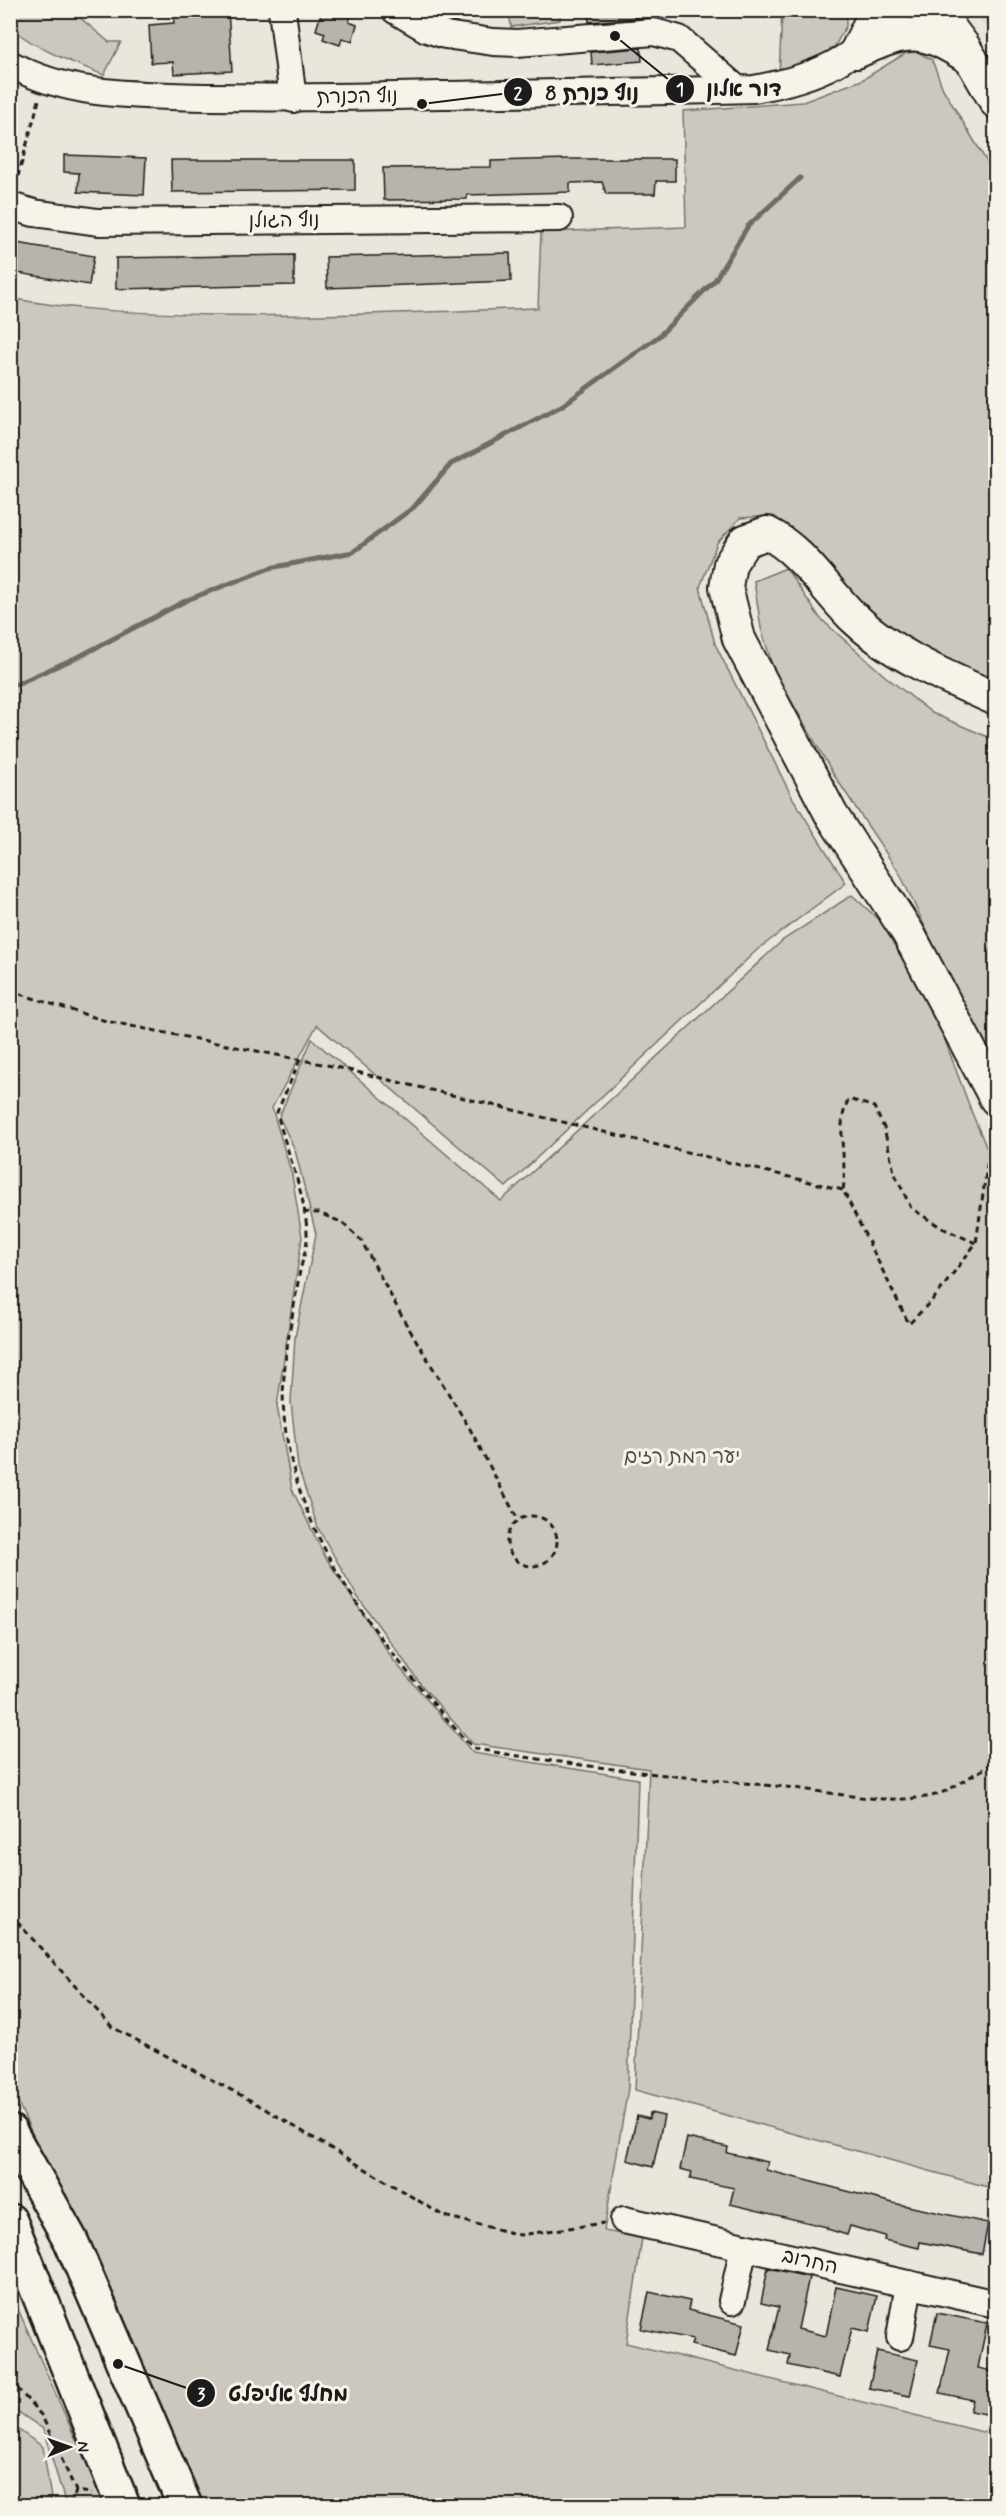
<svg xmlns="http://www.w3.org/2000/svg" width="1006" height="2516" font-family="Mynerve,'Playpen Sans Hebrew',sans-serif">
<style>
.built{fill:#dad7ce}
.green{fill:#ccc8c0;stroke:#74726e;stroke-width:1.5}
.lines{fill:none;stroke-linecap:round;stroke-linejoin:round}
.stream{stroke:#6d6c68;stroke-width:5}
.building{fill:#b6b4ac;stroke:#1c1c1c;stroke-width:1.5}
.minor-casing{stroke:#1c1c1c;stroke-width:30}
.major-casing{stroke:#1c1c1c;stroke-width:36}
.highway-casing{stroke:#1c1c1c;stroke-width:38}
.path{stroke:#1c1c1c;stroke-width:3;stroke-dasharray:6 4.5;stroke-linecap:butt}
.minor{stroke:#f7f3e8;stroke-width:26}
.major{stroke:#f7f3e8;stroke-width:32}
.highway{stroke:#f7f3e8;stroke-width:33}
.labels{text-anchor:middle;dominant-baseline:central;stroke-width:6;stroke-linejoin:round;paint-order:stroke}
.street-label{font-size:20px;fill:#1c1c1c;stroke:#f7f3e8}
.park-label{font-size:20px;fill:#51504d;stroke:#f7f3e8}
.leader{fill:none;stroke:#1c1c1c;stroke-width:2}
.callout-dot{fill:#1c1c1c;stroke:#f7f3e8;stroke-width:2}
.mark-label{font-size:18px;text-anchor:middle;font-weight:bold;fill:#fff}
.callout-label{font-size:21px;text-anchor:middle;font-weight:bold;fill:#1c1c1c;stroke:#f7f3e8;stroke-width:6;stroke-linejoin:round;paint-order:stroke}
</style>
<rect width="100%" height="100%" fill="#eae6dc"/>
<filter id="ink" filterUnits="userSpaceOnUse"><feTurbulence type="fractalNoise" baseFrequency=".0167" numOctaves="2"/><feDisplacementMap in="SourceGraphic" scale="12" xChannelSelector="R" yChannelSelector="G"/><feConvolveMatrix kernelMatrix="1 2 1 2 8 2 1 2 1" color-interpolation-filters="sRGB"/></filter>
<g filter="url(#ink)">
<!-- built -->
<polygon class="built" points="973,11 995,11 995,36"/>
<!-- green -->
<g class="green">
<path d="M 10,11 L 72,11 L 109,42 L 121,42 L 104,75 C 71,62 38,50 11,28 Z"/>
<polygon points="416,11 450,11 450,22 432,18"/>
<polygon points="509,11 560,11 560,20 511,27"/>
<polygon points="782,11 846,11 846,26 828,58 779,76"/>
<path d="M 918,52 L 932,60 L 943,89 L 996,177 L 995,687 L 882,628 L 802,538 L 774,516 L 740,518 L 717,543 L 700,587 L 715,644 L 792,797 L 846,883 L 757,950 L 506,1187 L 317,1025 L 272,1108 L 292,1175 L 302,1237 L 277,1406 L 292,1489 L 324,1555 L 394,1661 L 473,1753 L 638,1779 L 628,2088 L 604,2231 L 642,2238 L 626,2343 L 995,2435 L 995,2505 L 200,2505 L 11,2087 L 10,298 C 77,311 143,313 210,315 C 320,317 429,312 538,308 L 541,232 L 686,227 L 683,111 L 803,102 L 862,80 L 906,53 Z"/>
<polygon points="786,568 820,618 885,676 932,713 995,740 995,1065 952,984 900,874 834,775 774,671 761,628 754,581"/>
<polygon points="852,895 903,942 923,981 972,1113 995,1168 995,2189 635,2090 649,1769 473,1744 423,1687 357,1596 318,1528 298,1467 291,1402 295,1337 316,1234 295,1150 279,1117 312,1039 501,1201 783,940"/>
<polygon points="10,2291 105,2505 66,2505 43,2429 11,2407"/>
<polygon points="10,2424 43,2447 52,2505 11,2505"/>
</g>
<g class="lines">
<!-- stream -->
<polyline class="stream" points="10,687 82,655 187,600 270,568 353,552 414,507 451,464 563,405 659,336 715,280 748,226 800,178"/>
</g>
<!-- building -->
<g class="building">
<polygon points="228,10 232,71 174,74 173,62 151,63 149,25 174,23 173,12"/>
<polygon points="322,10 340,10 351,14 349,22 357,25 352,41 342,38 340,45 323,39 325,33 316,30"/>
<polygon points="588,10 638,10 639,18 589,22"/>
<polygon points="641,48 642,61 592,65 591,52"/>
<polygon points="64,155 146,158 144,195 78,192 79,173 64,172"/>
<polygon points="569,159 675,159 675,181 656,181 655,194 606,194 602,182 570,183 570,192 467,195 467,199 384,200 383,168 491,167 491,161"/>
<polygon points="171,160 355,160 355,190 172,192"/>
<polygon points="17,243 94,256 89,285 12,272"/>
<polygon points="510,253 511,281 327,288 326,257"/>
<polygon points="294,255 294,285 116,289 116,258"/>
<polygon points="650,2113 664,2116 653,2167 627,2160 637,2116 649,2119"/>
<polygon points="687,2138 728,2147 727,2153 768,2162 766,2170 893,2203 988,2223 982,2254 920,2242 919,2248 884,2240 885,2236 850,2226 847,2235 827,2229 827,2227 730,2204 734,2188 690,2179 692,2172 680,2169"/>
<polygon points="768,2268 809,2277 798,2329 826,2336 836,2287 877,2296 869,2332 852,2328 840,2377 788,2365 790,2355 769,2350 779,2307 761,2303"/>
<polygon points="649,2292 690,2301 688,2310 744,2324 736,2356 691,2345 693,2339 641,2329"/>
<polygon points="937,2313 987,2323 978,2368 996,2372 996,2416 970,2411 973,2400 940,2393 950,2349 930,2345"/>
<polygon points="877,2351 918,2360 910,2396 869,2388"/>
</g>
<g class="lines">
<defs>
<g id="minor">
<polyline points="282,10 293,99"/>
<polyline points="395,10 427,29 445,35 493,42 517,43 654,32 679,39 737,89"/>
<path d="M 10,64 C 71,98 142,95 210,97 C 287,98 364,97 441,95 C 545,93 650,92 754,89 C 821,77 853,60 900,10"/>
<polyline points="10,206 34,213 98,222 559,218"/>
<polyline points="624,2220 996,2304"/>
<polyline points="732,2301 744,2247"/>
<polyline points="900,2337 909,2284"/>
</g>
<g id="major">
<polyline points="936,10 964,47 996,102"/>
<path d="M 856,52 C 910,28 921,27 971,59"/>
<polyline points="856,52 871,21 872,10"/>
<path d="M 996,699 C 946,677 892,655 852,616 C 824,588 803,551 767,533 L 745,541 L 730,564 L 726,587 L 739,639 L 831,814 L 908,933 L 996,1099"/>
</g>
<g id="highway">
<polyline points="10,2132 71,2241 185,2506"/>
<polyline points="10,2221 123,2506"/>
</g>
</defs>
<!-- minor casing -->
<use href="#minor" class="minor-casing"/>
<!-- major casing -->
<use href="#major" class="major-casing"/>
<!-- highway casing -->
<use href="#highway" class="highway-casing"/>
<!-- path -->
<g class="path">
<polyline points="15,187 39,100"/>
<polyline points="10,991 106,1021 332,1066 843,1190"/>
<path d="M 300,1060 L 277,1112 C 286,1153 308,1197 307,1240 C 306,1252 301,1264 299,1276 C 292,1321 280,1371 284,1416 C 295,1543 386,1649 466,1741 L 476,1749 C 579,1767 682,1777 785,1787 C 832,1792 879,1804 926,1797 C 953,1793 971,1772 996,1764"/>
<polyline points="303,1212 319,1213 341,1222 361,1240 405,1322 470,1429 518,1520"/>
<path d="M 976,1243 L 942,1228 L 911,1208 L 894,1172 L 884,1128 L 874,1107 L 849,1099 C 834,1125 848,1161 843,1190 L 909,1324 L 937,1295 L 976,1243 L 988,1159 L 990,1122"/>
<circle cx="532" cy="1541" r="25"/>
<polyline points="10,1914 112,2027 250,2100 444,2216 520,2235 604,2223"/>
<polyline points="10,2380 42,2416 76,2491"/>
<polyline points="71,2506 76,2491 92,2493"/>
</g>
<!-- minor -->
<use href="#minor" class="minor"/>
<!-- major -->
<use href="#major" class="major"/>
<!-- highway -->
<use href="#highway" class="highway"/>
</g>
</g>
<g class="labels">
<!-- street labels -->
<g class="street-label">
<text transform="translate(357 97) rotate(-1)">נוף הכנרת</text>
<text transform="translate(284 221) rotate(-1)">נוף הגולן</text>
<text transform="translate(810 2262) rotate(13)">החרוב</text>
</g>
<!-- park labels -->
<g class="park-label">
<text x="682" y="1457">יער רמת רזים</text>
</g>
</g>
<!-- callouts -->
<path class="leader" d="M615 36L680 89M422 104L518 92M118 2364L201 2393"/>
<g class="callout-dot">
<circle cx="615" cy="36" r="6"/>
<circle cx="422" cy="104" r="6"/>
<circle cx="118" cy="2364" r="6"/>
<circle cx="680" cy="89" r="15"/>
<circle cx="518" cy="92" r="15"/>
<circle cx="201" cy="2393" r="15"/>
</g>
<g class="mark-label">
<text x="680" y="95">1</text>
<text x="518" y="99">2</text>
<text x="201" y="2400">3</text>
</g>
<g class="callout-label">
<text x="744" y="96">דור אלון</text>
<text x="592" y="100">נוף כנרת 8</text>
<text x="288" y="2401">מחלף אליפלט</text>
</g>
<!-- margin -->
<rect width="1006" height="2516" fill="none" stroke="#f7f3e8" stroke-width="36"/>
<rect x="18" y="18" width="970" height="2480" fill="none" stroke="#1c1c1c" stroke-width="2" filter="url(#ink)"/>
<!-- north arrow -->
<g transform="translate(69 2447) rotate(89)" stroke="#f7f3e8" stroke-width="4.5" paint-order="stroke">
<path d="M0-4.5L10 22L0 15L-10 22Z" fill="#1c1c1c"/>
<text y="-9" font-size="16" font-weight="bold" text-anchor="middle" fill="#1c1c1c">N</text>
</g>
</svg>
